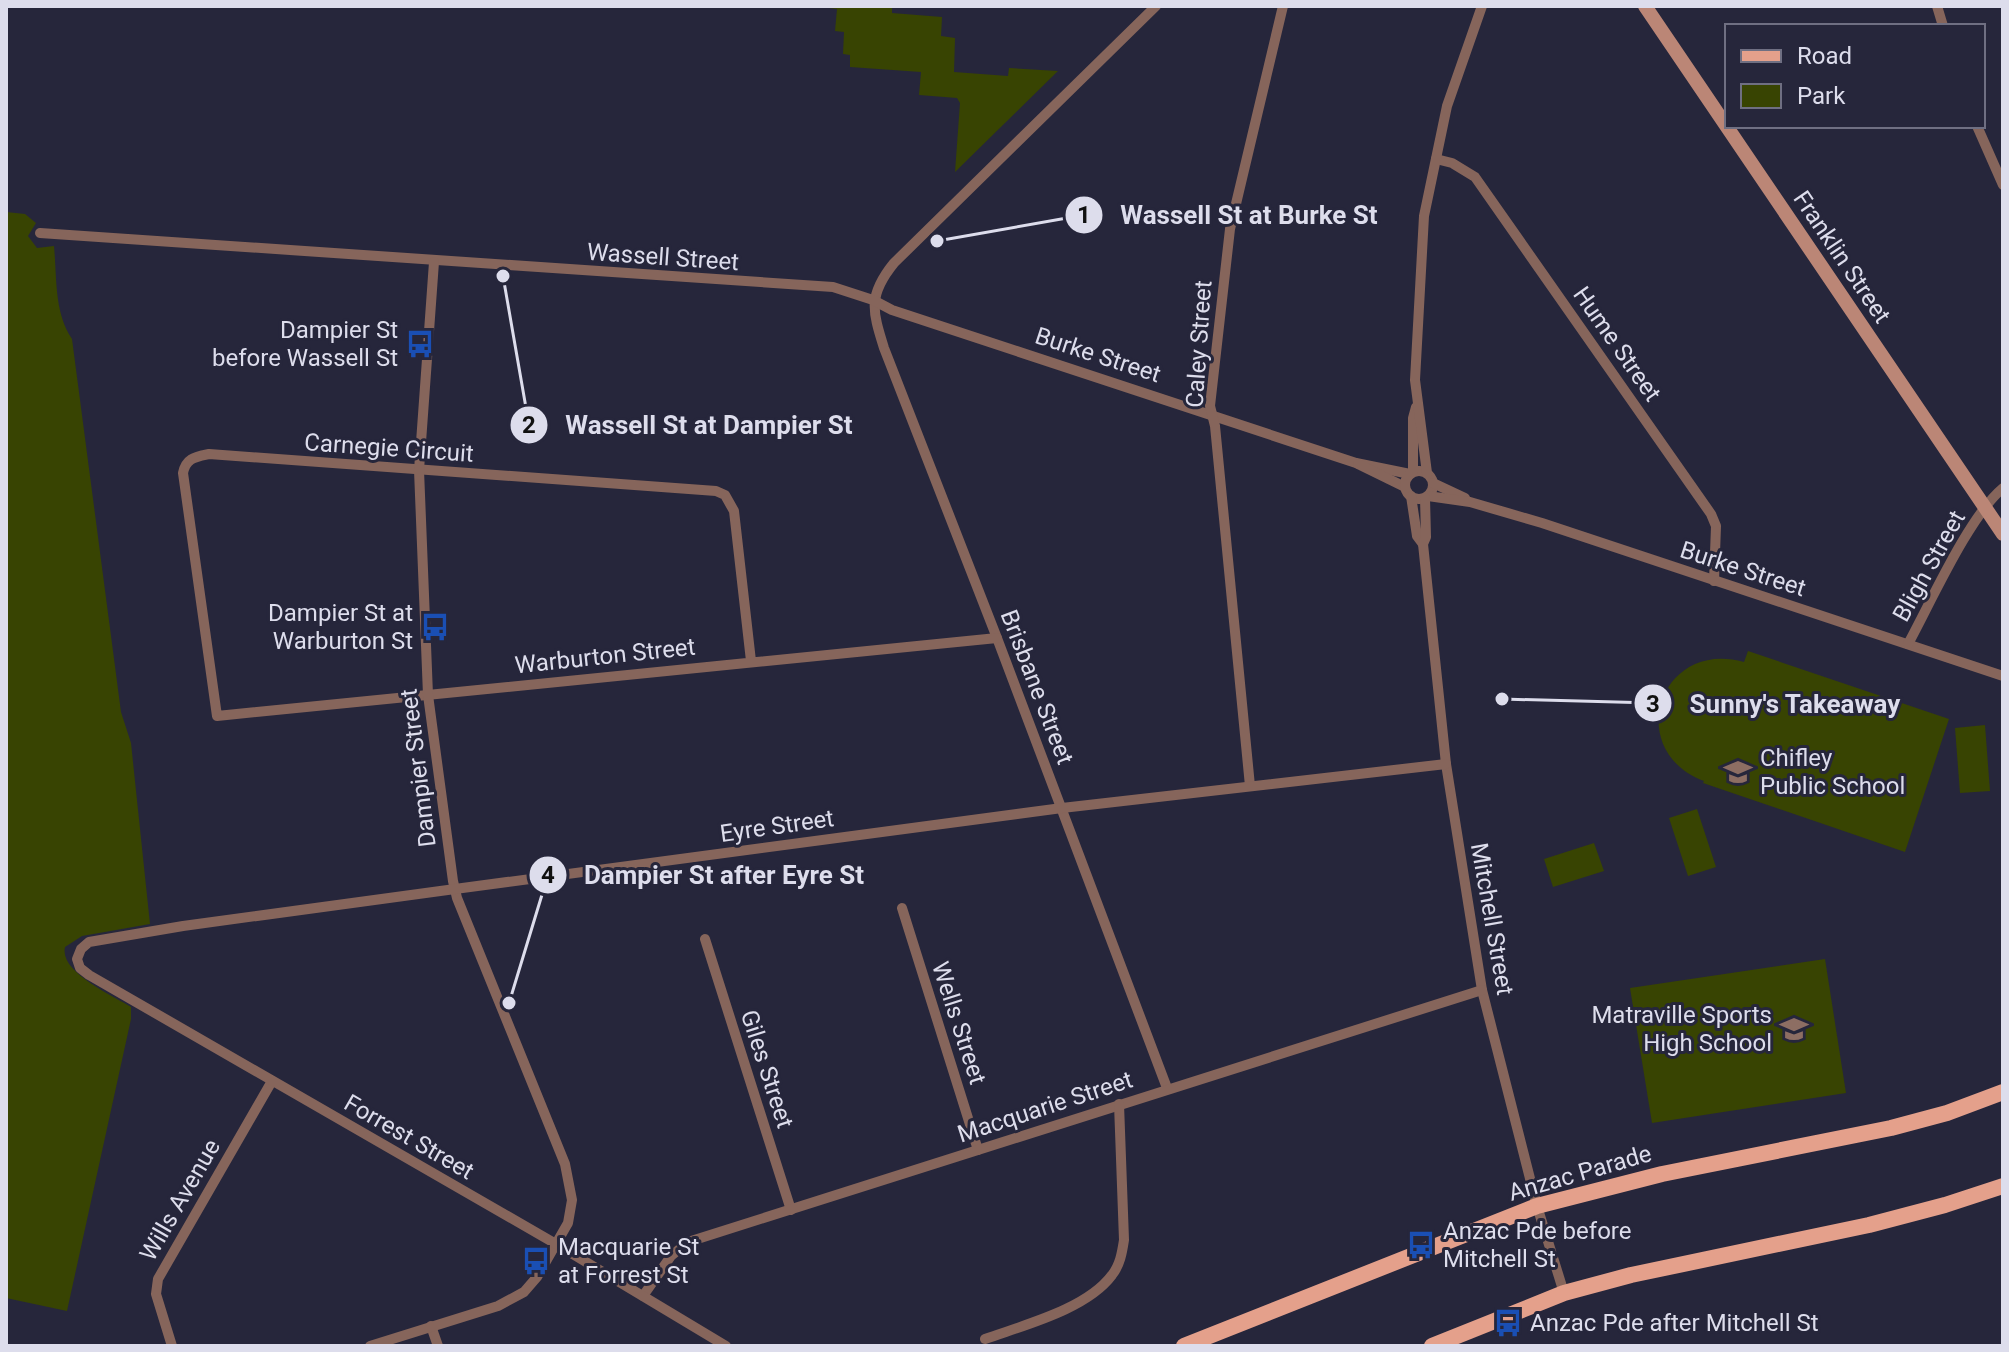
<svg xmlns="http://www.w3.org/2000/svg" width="2009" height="1352" font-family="Roboto,sans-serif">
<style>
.green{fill:#384402}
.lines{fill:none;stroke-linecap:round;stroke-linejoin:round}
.street{stroke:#86655b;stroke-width:10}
.secondary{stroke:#bb8676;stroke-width:14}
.primary{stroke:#e4a08b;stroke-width:16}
.labels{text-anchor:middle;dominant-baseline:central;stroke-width:6;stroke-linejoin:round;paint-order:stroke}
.street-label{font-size:24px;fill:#ddddec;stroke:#26263b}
.poi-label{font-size:24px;fill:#ddddec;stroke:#26263b;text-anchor:start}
.leader{fill:none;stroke:#ddddec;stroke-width:3}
.callout-dot{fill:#ddddec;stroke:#26263b;stroke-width:3}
.mark-label{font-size:24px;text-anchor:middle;font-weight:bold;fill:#111}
.callout-label{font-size:26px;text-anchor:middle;font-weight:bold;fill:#ddddec;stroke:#26263b;stroke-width:6;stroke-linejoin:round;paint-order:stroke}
</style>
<rect width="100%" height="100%" fill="#26263b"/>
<!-- green -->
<g class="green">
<polygon points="829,6 892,6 892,13 942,17 941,36 955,38 954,72 1008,76 1009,68 1058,71 955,172 960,103 957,98 919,95 921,72 850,67 850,55 843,54 844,32 835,31 837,9 829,8"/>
<path d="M 6,212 L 25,214 L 36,223 L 28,236 L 37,248 L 54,246 C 57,278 54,312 72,339 L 121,712 L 131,743 L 150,924 L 82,936 L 65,947 C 59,972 112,995 131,1007 L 131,1019 L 67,1311 L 6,1298 Z"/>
<path d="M 1748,651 L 1949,719 L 1905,852 L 1703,783 L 1704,781 C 1623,751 1659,638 1744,662 Z"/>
<polygon points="1985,725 1990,791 1960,793 1955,728"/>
<polygon points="1697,809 1716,867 1688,876 1669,818"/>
<polygon points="1594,843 1604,871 1553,887 1544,859"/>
<polygon points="1825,959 1846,1093 1652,1123 1630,988"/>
</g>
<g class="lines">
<!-- street -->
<g class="street">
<path d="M 1156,6 L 894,263 C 868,295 872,310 884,348 L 997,638 L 1167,1088"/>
<polyline points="1937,6 1943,26"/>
<polyline points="1977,126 2003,185"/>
<polyline points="1436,159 1452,163 1475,177 1711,514 1716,526 1714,581"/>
<polyline points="40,233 833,287 873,300 892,310 1356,463 1410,474"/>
<polyline points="1358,464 1405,487"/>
<circle cx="1419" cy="485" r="14"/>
<polyline points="1413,472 1413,418 1416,407"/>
<polyline points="1427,473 1415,380 1424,216 1447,106 1482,6"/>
<polyline points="1433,483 1465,498"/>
<polyline points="1411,496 1417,536 1423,544"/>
<polyline points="1428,496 1470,502 1542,523 2003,676"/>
<polyline points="1425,498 1426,537 1423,544 1446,764 1482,990 1537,1206 1564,1293"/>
<path d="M 1908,644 C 1930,604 1969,516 2003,488"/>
<path d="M 751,661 L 734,511 L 725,495 L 716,491 L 209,454 C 195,457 186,458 183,473 L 217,716 L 997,638"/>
<polyline points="1250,786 1215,426 1210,406 1230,229 1283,6"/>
<polyline points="902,908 978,1150"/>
<polyline points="705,939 791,1210"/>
<polyline points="643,1296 671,1256 688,1242 1482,990"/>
<polyline points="431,1326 438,1346"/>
<path d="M 985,1339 C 1024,1325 1087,1309 1112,1275 C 1120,1265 1122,1253 1124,1240 L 1119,1104"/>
<polyline points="172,1346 156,1294 158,1279 272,1081"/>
<polyline points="370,1346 498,1306 524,1292 537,1277 568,1223 572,1200 565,1164 457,898 453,881 428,695 419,470 434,262"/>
<polyline points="726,1346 556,1244 89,975 80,968 77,959 81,949 89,942 183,926 455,889 1062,808 1446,764"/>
</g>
<!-- secondary -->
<polyline class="secondary" points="1645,6 2003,534"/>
<!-- primary -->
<g class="primary">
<polyline points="1184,1346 1537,1206 1662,1174 1891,1128 1947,1113 2003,1092"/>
<polyline points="1432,1346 1564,1293 1631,1275 1869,1225 1945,1205 2003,1186"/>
</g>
</g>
<!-- icons -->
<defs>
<symbol id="bus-bare" viewBox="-9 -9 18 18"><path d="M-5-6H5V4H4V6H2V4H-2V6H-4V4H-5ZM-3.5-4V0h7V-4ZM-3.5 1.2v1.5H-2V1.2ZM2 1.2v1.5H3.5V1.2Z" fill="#1a4fb4" stroke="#26263b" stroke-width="2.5" paint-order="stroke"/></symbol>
<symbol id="school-bare" viewBox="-9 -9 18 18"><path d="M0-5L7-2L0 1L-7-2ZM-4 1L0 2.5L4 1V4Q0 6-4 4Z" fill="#8d6e63" stroke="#26263b" stroke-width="2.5" paint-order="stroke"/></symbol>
</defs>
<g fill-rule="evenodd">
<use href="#bus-bare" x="400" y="324" width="40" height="40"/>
<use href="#bus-bare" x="415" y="607" width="40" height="40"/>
<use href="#school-bare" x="1718" y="752" width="40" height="40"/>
<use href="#school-bare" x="1774" y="1009" width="40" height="40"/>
<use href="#bus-bare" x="1401" y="1225" width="40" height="40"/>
<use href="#bus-bare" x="516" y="1241" width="40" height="40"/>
<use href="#bus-bare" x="1488" y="1303" width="40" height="40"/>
</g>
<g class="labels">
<!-- street labels -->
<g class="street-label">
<text transform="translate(663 257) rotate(4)">Wassell Street</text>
<text transform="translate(1842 257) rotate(56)">Franklin Street</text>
<text transform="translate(1199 344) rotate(-86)">Caley Street</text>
<text transform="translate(1617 344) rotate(55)">Hume Street</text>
<text transform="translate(1098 355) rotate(18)">Burke Street</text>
<text transform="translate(389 448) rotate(4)">Carnegie Circuit</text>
<text transform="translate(1929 566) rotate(-61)">Bligh Street</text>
<text transform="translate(1743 569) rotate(18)">Burke Street</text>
<text transform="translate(605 656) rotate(-6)">Warburton Street</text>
<text transform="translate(1037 687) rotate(69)">Brisbane Street</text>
<text transform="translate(418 768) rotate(-97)">Dampier Street</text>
<text transform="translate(777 826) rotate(-8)">Eyre Street</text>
<text transform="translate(1492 919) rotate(80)">Mitchell Street</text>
<text transform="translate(959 1023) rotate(72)">Wells Street</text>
<text transform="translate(767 1069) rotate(72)">Giles Street</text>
<text transform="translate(1045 1107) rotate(-18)">Macquarie Street</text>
<text transform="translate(409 1137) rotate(30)">Forrest Street</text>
<text transform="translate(1580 1173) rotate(-16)">Anzac Parade</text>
<text transform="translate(180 1200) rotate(-60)">Wills Avenue</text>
</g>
<!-- poi labels -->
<g class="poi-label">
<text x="398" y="330" text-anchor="end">Dampier St<tspan x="398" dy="28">before Wassell St</tspan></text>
<text x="413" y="613" text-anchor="end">Dampier St at<tspan x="413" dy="28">Warburton St</tspan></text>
<text x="1760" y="758">Chifley<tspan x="1760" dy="28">Public School</tspan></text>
<text x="1772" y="1015" text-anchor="end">Matraville Sports<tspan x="1772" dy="28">High School</tspan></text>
<text x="1443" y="1231">Anzac Pde before<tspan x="1443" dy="28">Mitchell St</tspan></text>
<text x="558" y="1247">Macquarie St<tspan x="558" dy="28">at Forrest St</tspan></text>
<text x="1530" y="1323">Anzac Pde after Mitchell St</text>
</g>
</g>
<!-- callouts -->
<path class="leader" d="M937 241L1084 215M503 276L529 425M1502 699L1653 703M509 1003L548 875"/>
<g class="callout-dot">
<circle cx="937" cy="241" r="8"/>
<circle cx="503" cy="276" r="8"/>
<circle cx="1502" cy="699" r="8"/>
<circle cx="509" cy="1003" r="8"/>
<circle cx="1084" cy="215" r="20"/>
<circle cx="529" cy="425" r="20"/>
<circle cx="1653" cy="703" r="20"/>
<circle cx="548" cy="875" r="20"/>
</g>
<g class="mark-label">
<text x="1084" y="223">1</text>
<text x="529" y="433">2</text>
<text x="1653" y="712">3</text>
<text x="548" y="883">4</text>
</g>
<g class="callout-label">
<text x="1249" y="224">Wassell St at Burke St</text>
<text x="709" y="434">Wassell St at Dampier St</text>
<text x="1795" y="713">Sunny's Takeaway</text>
<text x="724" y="884">Dampier St after Eyre St</text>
</g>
<!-- border -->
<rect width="2009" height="1352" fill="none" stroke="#ddddec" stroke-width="16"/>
<!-- legend -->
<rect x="1725" y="24" width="260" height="104" fill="#26263b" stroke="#6f6f82" stroke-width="2"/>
<rect x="1741" y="50" width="40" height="12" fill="#e4a08b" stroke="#6f6f82" stroke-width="2"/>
<text x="1797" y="64" font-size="24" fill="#ddddec">Road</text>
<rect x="1741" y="84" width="40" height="24" fill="#384402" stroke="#6f6f82" stroke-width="2"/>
<text x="1797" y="104" font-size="24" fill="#ddddec">Park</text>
</svg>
